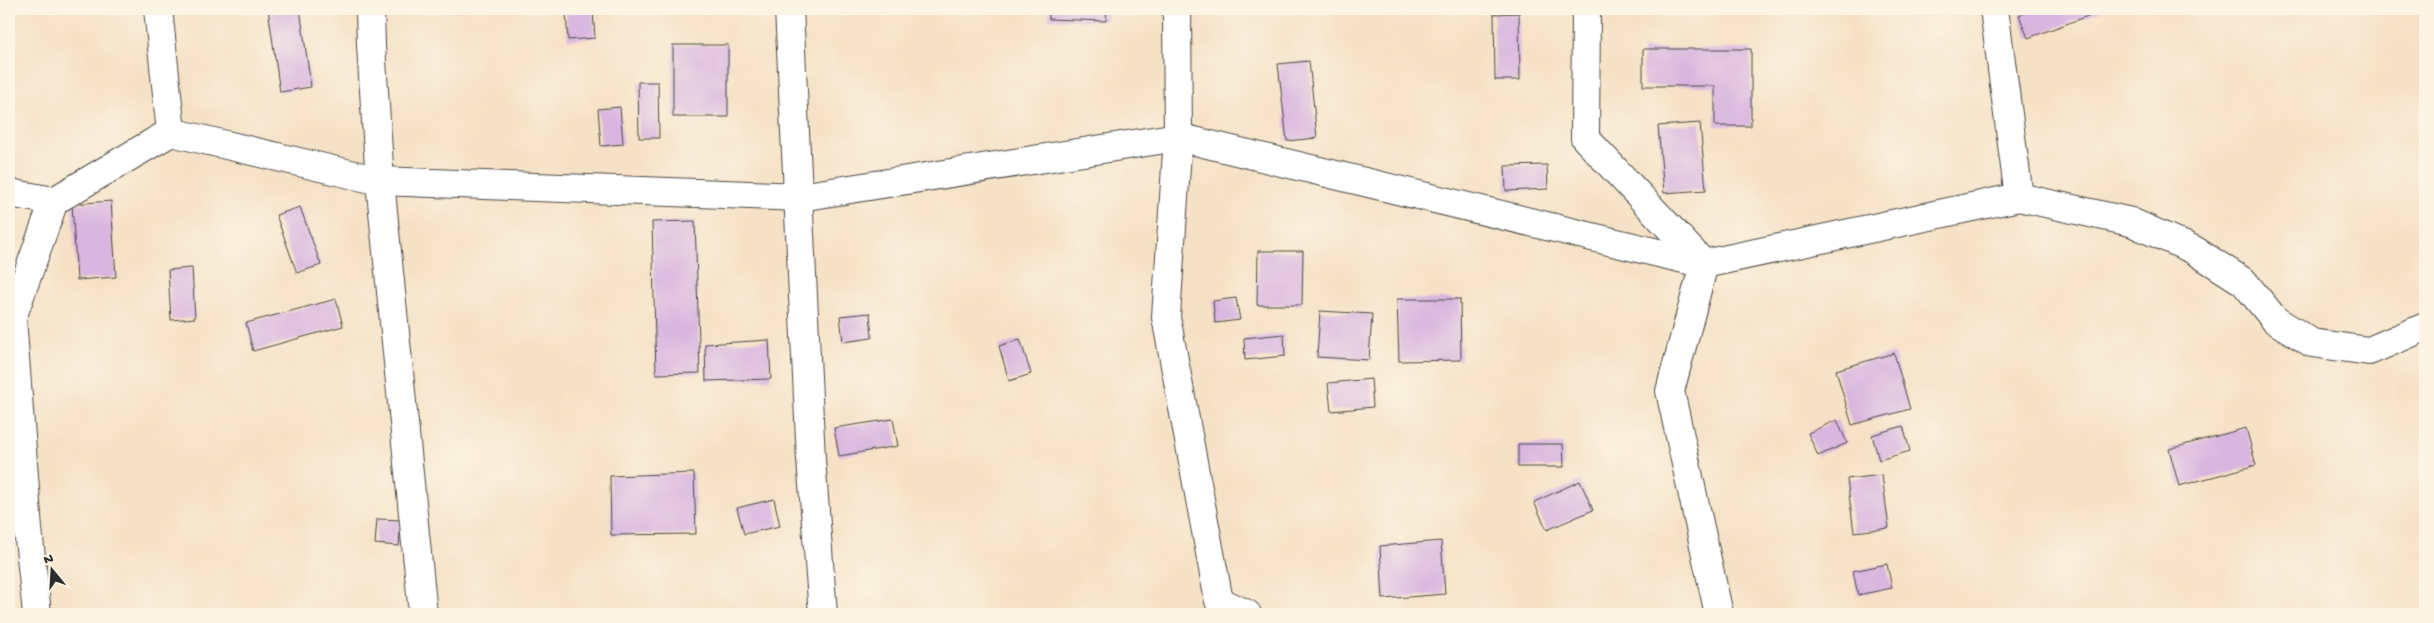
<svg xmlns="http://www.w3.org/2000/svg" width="2434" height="623" font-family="'Gochi Hand',sans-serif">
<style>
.building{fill:#d8b6df}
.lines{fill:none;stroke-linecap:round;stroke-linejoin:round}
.street-casing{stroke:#494642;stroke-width:30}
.street{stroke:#fff;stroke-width:28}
</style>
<rect width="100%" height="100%" fill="#fcf5e5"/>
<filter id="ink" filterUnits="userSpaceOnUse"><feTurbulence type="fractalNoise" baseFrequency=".02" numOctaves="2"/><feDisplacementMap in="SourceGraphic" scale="10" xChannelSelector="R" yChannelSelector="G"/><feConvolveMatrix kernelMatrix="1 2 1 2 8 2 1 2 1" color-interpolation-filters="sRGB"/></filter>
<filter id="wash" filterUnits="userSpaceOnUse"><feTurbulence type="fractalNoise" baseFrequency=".0096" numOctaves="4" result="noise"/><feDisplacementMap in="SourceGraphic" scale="20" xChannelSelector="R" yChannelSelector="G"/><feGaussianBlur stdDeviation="1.12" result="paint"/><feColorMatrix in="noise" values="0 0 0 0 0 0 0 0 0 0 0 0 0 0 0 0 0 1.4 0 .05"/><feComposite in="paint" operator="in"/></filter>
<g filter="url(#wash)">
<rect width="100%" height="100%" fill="#f5e1c5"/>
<g id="blocks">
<!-- building -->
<g class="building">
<polygon points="268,9 300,9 311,87 280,92"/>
<polygon points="445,9 462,9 462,10 445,12"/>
<polygon points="1049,9 1107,9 1106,21 1049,19"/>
<polygon points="2036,9 2104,9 2104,10 2028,38 2019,15"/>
<polygon points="2372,9 2388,9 2374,14"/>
<polygon points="593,11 595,38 568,40 566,13"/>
<polygon points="1519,13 1520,80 1495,80 1494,14"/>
<rect x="673" y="45" width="55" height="72"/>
<polygon points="1643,49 1751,49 1751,126 1715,126 1715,86 1643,86"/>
<polygon points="1309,61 1317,138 1287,141 1278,64"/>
<polygon points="638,82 658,82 659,138 639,138"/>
<polygon points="620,107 623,144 601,146 598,109"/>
<polygon points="1700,123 1706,190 1664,193 1658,126"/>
<polygon points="1547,165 1548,189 1506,191 1505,166"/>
<polygon points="111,201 116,277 77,280 72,204"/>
<polygon points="300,207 321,265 297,273 276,215"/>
<polygon points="695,221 700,373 656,374 652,222"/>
<polygon points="1258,251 1303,251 1302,305 1257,305"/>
<polygon points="192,268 195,318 171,320 168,270"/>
<polygon points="1236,298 1240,320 1215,323 1213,301"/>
<polygon points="336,299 343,326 253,351 246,323"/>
<polygon points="1397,299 1460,299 1461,360 1399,361"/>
<polygon points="1320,311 1372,314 1369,360 1317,357"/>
<polygon points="870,313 872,338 843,342 840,316"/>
<polygon points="1284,334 1285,356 1245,360 1244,338"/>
<polygon points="1020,339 1031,374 1009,381 999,346"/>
<polygon points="769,340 771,379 706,381 705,344"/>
<polygon points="1894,353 1910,409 1852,425 1836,370"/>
<polygon points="1371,379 1373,407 1331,411 1328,383"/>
<polygon points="893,419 898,446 839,456 834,428"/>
<polygon points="1837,420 1847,443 1818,456 1808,433"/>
<polygon points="1903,426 1910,451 1879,460 1872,435"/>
<polygon points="2246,428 2256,465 2179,486 2169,449"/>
<polygon points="1518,444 1563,444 1564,467 1518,467"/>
<polygon points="694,473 696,534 611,535 610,476"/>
<polygon points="1882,475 1889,528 1854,532 1847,479"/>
<polygon points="1580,481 1593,510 1547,530 1534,502"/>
<polygon points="774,499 780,526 744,534 737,508"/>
<polygon points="377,519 401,520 399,546 375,544"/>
<polygon points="1441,541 1445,594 1383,599 1380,546"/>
<polygon points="1887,564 1892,588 1858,595 1853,571"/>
</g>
</g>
</g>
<g filter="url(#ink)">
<use href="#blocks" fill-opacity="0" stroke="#494642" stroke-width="1"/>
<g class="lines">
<defs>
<g id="street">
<polyline points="158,9 171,132"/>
<polyline points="370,9 371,46 380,181 423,614"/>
<polyline points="789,9 811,459 823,614"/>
<polyline points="1177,9 1178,137 1166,317 1219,601 1247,614"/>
<polyline points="1586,9 1585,138 1704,264 1670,391 1719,614"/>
<polyline points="1994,9 2019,197"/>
<polyline points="9,193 54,201"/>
<polyline points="37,614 28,529 12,318 54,201 171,132 380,181 800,197 1178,137 1704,264 2019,197 2131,222 2194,250 2244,282 2275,320 2312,343 2369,351 2425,327"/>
</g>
</defs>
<!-- street casing -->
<use href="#street" class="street-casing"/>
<!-- street -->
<use href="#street" class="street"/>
</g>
</g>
<!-- margin -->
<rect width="2434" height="623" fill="none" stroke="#fcf5e5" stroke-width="30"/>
<!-- north arrow -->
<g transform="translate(52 570) rotate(342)" stroke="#fcf5e5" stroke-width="4" paint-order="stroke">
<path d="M0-4L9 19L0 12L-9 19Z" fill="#2b2b2b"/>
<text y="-8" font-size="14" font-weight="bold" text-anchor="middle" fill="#2b2b2b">N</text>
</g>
</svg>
